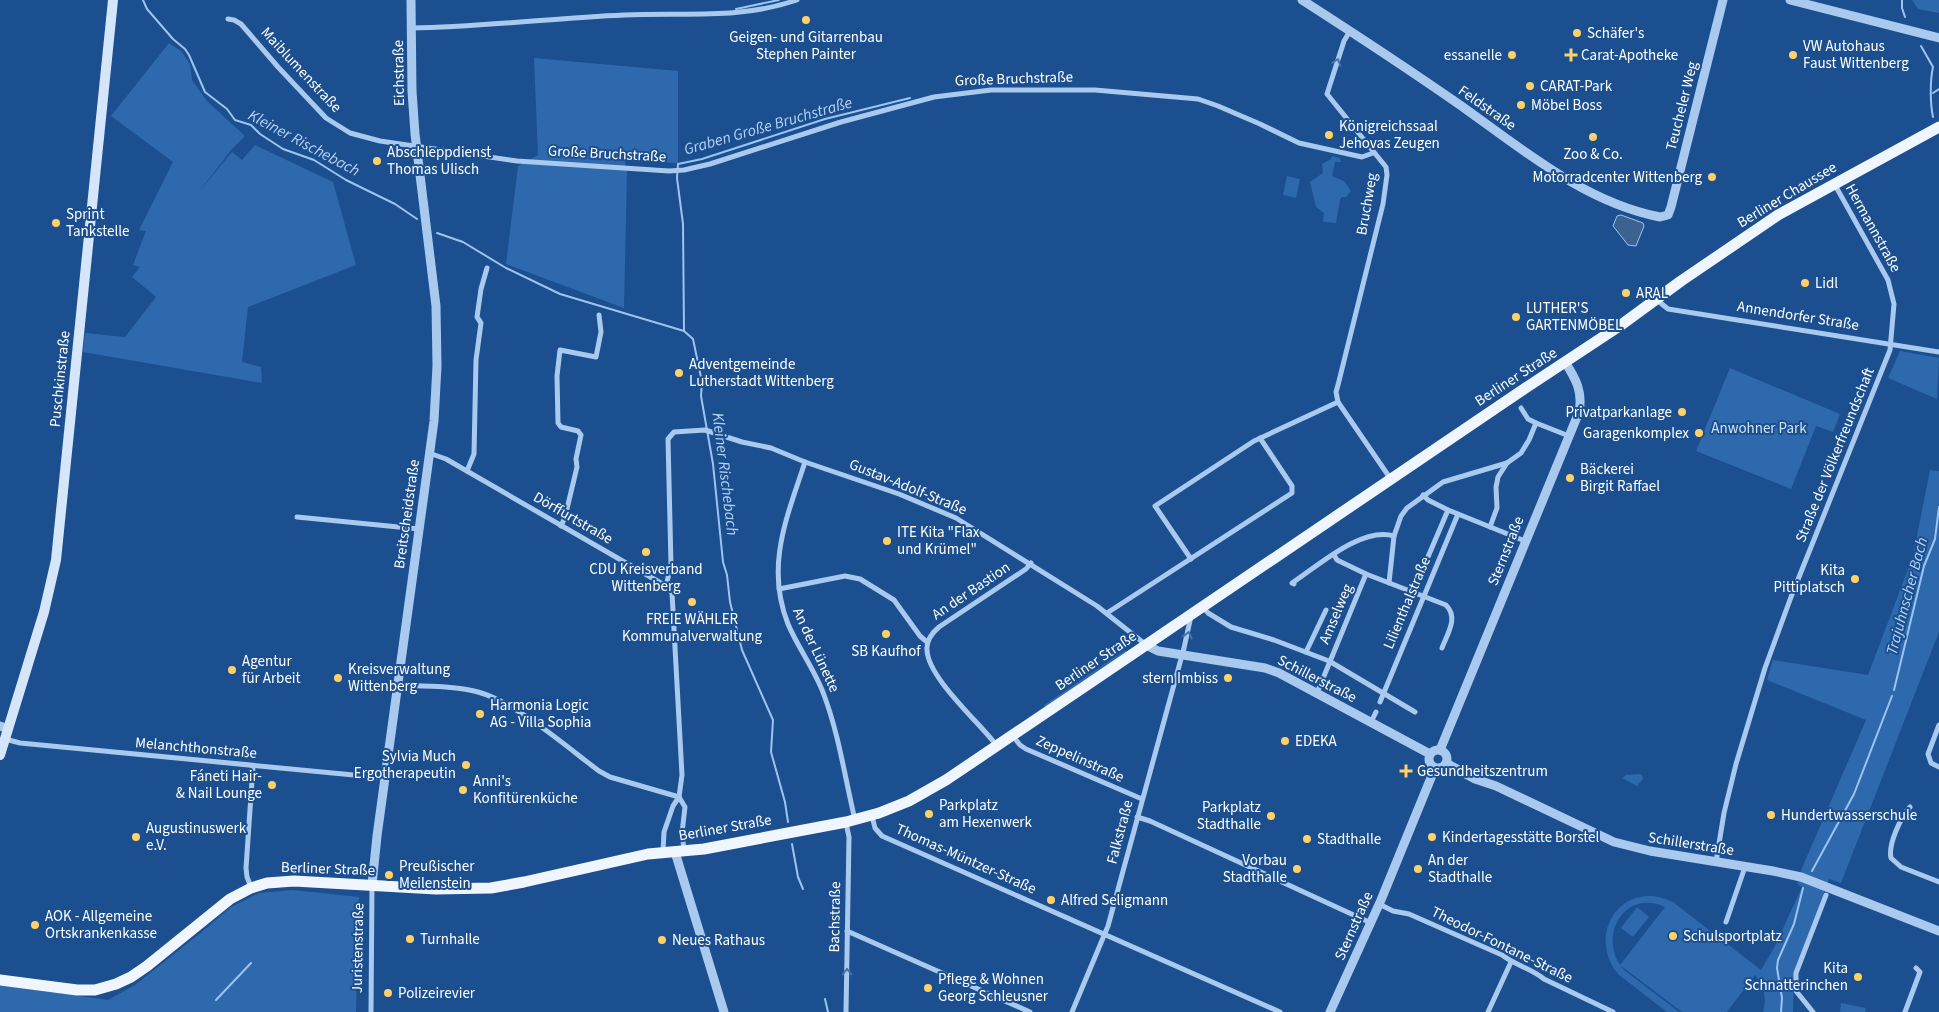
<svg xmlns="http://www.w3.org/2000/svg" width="1939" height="1012" font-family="'Source Sans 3',sans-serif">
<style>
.green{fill:#2e69ad}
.water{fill:#3c6290;stroke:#9cc4f0}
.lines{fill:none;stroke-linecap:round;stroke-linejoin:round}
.stream{stroke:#9cc4f0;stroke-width:2}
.minor{stroke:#a9c9ee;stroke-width:5}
.tertiary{stroke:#a9c9ee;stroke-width:9}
.secondary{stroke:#d6e6fa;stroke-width:10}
.primary{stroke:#f0f6ff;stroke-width:11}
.oneway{stroke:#4674ac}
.poi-dot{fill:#ffd166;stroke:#1b4f8f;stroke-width:2}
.labels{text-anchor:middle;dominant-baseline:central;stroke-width:4;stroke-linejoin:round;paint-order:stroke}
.poi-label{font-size:15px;fill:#fff;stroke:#1b4f8f;text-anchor:start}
.street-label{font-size:15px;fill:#fff;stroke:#1b4f8f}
.park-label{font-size:15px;fill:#cfe3fa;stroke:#1b4f8f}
.water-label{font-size:16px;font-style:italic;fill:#b5d3f5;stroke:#1b4f8f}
</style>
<rect width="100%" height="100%" fill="#1b4f8f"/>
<!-- green -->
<g class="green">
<polygon points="1912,0 1939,0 1939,13 1918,9"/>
<polygon points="169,43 181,51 190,64 192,80 207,101 245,136 232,149 198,193 232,152 242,160 255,145 333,182 356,265 248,307 242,362 261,367 262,383 83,352 85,333 125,337 156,297 132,277 140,267 133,265 146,231 139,230 173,162 111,116"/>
<polygon points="534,58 678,71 678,163 625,161 627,173 624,308 506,264 518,166 538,155"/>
<polygon points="1332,156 1340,158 1341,162 1335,162 1332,176 1344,181 1351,191 1346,197 1342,197 1340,200 1336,223 1323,222 1324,213 1316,207 1310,182 1323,173 1322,164 1331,159"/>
<polygon points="1287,176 1300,179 1296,198 1283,195"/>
<polygon points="1900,351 1939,358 1937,399 1888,378"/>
<polygon points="1730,368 1840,414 1833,432 1816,426 1791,489 1696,451"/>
<path d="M 1930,470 L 1939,471 L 1939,632 L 1841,883 L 1829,879 L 1794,972 L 1793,1012 L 1763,1012 C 1767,998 1764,987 1755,975 L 1727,1012 L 1682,1012 L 1620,965 L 1665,907 C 1624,888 1596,938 1624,970 L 1679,1012 L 1667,1012 L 1619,975 C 1584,934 1623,877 1673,902 L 1761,970 L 1775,946 L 1802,887 L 1797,884 L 1802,868 L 1866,720 L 1767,680 L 1773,660 L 1868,675 L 1913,556 Z"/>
<polygon points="1125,650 1126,652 1045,707 1044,705"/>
<polygon points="1640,774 1642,775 1643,779 1637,786 1622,778 1626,775"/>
<polygon points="293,890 359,897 356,1012 0,1012 0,985 108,1000 135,985 203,931 231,907 259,893"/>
<polygon points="1637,907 1649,917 1633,937 1621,928"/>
<polygon points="1841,1003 1866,1008 1865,1012 1840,1012"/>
</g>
<!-- water -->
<polygon class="water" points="1621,215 1643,223 1644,226 1636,246 1628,245 1613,226 1617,216"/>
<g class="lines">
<!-- stream -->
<g class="stream">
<polyline points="143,0 147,9 173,39 185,49 189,55 205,92 227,109 235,120 251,125 260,134 283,149 314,160 346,180 395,204 417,219"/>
<polyline points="1902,0 1902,8 1905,17"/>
<polyline points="736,9 779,0"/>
<path d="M 1921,46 L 1933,67 C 1930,80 1930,103 1933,117"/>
<polyline points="1933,93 1939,89"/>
<polyline points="437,233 463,242 506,268 560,294 684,331 693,339 702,382 701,396 713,464 723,562 727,575 730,602 742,650 773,720 771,752 785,802 788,822"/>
<polyline points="684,331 683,224 677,178 678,164 702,159 825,119 910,98"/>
<polyline points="1894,690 1924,566 1935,539 1939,507"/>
<polyline points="792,844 798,877 803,889"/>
<polyline points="1812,871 1854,794 1892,696"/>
<polyline points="825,999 828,1012"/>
<polyline points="216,1000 251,963"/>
<polyline points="1781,1012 1782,998 1777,968 1778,960 1794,924 1803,888"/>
</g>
<!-- minor -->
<g class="minor">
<polyline points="228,19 234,20 241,24 278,67 326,118 350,133 380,141 517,161 669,171 684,170 710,164 841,122 934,97 991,90 1095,90 1198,99 1218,106 1260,124 1299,143 1362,157 1373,153"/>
<path d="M 412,28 C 483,27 553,18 624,15 C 684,12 739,20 797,0"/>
<polyline points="1350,31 1344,41 1327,94 1386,167 1387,175 1383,204 1338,385 1336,392 1338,402 1390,478"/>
<polyline points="1657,300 1668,309 1939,352"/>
<polyline points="1521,408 1528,419 1536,423"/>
<polyline points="429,453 446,459 666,586 672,593 682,775 679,797 673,806 664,832 663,852"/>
<path d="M 805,462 C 787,517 765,566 788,624 C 798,648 815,670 824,695 C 839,735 845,778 855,820"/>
<polyline points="467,471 474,454 476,360 481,323 477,317 481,289 487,268"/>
<polyline points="1423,495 1428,500 1448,510"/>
<polyline points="297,517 419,529"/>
<polyline points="561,526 565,517 577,467 576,459 581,435 578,431 561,427 558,423 557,376 560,350 596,357 601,332 599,315"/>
<polyline points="1490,527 1497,508 1496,487 1498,477 1507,463"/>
<polyline points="1334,555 1337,560 1366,574"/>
<polyline points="1191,559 1155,506 1254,441 1338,402"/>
<polyline points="1389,583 1394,536 1401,516 1407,508 1443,482 1507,463 1521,453 1529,440 1536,423 1569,436"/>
<path d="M 1294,584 L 1292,583 C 1318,566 1362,526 1394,536"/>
<polyline points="666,586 671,565 668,439 674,432 705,430 742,442 771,448 805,462 899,494 956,518 1097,606 1145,644"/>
<polyline points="779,589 845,576 860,579 894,600 920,636 927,642"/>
<polyline points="1413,592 1448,510 1458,514"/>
<polyline points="1203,607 1208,613 1231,627 1274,640 1329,661 1415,712"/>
<polyline points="1107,613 1292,493 1292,486 1260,438"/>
<polyline points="1306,652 1326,610"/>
<path d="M 398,685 C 424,687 452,685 478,692 C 515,702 567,747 599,771 L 610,777 L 679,797"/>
<path d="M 1317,693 L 1366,574 L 1446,605 C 1459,618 1447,634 1442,648"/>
<polyline points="1380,702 1458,514 1525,541"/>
<polyline points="1371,722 1376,712"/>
<polyline points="1939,725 1928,754 1931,763 1939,767"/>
<polyline points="1012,735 1020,745 1026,749 1142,799"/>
<polyline points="5,739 20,743 385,778"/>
<path d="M 997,746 C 979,722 928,678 927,650 C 926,640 932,633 939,627 L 1026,569 L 1031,563"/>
<polyline points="679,797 685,807 682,833 684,850"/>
<path d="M 1910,807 C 1900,818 1888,845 1891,858 L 1901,867 L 1939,882"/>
<polyline points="872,816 875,828 882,836 1280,1012"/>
<polyline points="1137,817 1150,821 1371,923"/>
<polyline points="846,823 849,837 846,1012"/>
<polyline points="1716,862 1724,813 1736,764 1765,668 1791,597 1890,350 1894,304 1888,280 1835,185"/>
<polyline points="251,887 247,877 246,868 253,766"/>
<path d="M 1379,904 L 1393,911 L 1409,914 L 1502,955 C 1515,965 1532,969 1544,979 L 1613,1012"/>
<polyline points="1726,922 1745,867"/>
<polyline points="847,931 1030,1012"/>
<polyline points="371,1012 372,885"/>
<polyline points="1072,1012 1108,926 1184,648 1191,616"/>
<polyline points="1488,1012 1511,962"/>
<polyline points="1813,1012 1796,991 1796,973 1826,895"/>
<polyline points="1905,1012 1920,972 1916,968"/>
</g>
<!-- tertiary -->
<g class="tertiary">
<path d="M 1302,0 C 1355,34 1408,69 1460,105 C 1522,149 1584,202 1660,217 L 1668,215 L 1671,207 L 1723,0"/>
<polyline points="1790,0 1939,38"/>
<polyline points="1146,645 1158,651 1265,668 1279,673 1430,754"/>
<polyline points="0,726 8,729"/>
<circle cx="1438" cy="759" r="9"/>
<path d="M 1440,750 L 1579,412 C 1583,392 1576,379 1565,362"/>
<polyline points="1446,763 1475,779 1496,786 1614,842 1650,851 1773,871 1801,877 1939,931"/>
<polyline points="675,852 724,1012"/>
<polyline points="372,885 377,836 434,421 437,366 436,306 415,134 412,91 411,0"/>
<polyline points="1330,1012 1381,900 1435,768"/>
</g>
<!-- secondary -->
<polyline class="secondary" points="0,755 44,612 56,560 113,0"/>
<!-- primary -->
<polyline class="primary" points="0,980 77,990 95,990 116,984 131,977 147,966 230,899 251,888 267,883 294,881 436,889 491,888 524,882 648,854 704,849 846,822 879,813 909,801 946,780 1087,685 1524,389 1621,325 1681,281 1778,215 1939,127"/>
</g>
<!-- one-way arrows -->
<defs><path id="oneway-chevron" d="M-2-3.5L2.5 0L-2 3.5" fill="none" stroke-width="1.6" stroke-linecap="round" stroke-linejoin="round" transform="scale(1.25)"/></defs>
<g class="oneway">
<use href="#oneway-chevron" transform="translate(1337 62) rotate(-72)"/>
<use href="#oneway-chevron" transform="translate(1188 635) rotate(-76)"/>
<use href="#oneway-chevron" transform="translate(847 972) rotate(-90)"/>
</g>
<!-- markers -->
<g class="poi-dot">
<circle cx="806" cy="20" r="5"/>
<circle cx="1577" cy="33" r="5"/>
<circle cx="1512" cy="55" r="5"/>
<path d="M1568.5 47.5h5v5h5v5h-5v5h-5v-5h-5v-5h5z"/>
<circle cx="1793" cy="55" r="5"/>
<circle cx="1530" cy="86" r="5"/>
<circle cx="1521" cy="105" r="5"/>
<circle cx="1329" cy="135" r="5"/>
<circle cx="1593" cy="137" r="5"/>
<circle cx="377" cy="161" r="5"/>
<circle cx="1712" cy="177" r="5"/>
<circle cx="56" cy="223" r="5"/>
<circle cx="1805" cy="283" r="5"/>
<circle cx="1626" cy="293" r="5"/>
<circle cx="1516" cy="317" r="5"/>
<circle cx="679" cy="373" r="5"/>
<circle cx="1682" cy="412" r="5"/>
<circle cx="1699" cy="433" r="5"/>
<circle cx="1570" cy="478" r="5"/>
<circle cx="887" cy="541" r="5"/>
<circle cx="646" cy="552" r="5"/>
<circle cx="1855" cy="579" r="5"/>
<circle cx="692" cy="602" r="5"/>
<circle cx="886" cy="634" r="5"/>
<circle cx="232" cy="670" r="5"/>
<circle cx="338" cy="678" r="5"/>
<circle cx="1228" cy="678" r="5"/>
<circle cx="480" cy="714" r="5"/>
<circle cx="1285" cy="741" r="5"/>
<circle cx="466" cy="765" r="5"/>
<path d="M1403.5 763.5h5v5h5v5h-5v5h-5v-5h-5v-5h5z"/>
<circle cx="272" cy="785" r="5"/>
<circle cx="463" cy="790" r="5"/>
<circle cx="929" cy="814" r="5"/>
<circle cx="1771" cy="815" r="5"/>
<circle cx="1271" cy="816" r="5"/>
<circle cx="136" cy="837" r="5"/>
<circle cx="1432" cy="837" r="5"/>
<circle cx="1307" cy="839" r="5"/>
<circle cx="1297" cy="869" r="5"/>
<circle cx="1418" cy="869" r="5"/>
<circle cx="389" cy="875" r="5"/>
<circle cx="1051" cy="900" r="5"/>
<circle cx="35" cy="925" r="5"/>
<circle cx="1673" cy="936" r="5"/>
<circle cx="410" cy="939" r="5"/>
<circle cx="662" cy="940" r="5"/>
<circle cx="1858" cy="977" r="5"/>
<circle cx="928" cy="988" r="5"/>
<circle cx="388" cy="993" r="5"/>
</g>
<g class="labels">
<!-- poi labels -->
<g class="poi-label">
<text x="1587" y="33">Schäfer's</text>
<text x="806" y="37" text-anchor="middle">Geigen- und Gitarrenbau<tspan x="806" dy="17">Stephen Painter</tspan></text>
<text x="1803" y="46">VW Autohaus<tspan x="1803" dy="17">Faust Wittenberg</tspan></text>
<text x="1502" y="55" text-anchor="end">essanelle</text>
<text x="1581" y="55">Carat-Apotheke</text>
<text x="1540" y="86">CARAT-Park</text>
<text x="1531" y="105">Möbel Boss</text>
<text x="1339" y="126">Königreichssaal<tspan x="1339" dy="17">Jehovas Zeugen</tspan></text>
<text x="387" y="152">Abschleppdienst<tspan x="387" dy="17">Thomas Ulisch</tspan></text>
<text x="1593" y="154" text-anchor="middle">Zoo &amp; Co.</text>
<text x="1702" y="177" text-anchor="end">Motorradcenter Wittenberg</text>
<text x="66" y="214">Sprint<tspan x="66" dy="17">Tankstelle</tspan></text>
<text x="1815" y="283">Lidl</text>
<text x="1636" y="293">ARAL</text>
<text x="1526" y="308">LUTHER'S<tspan x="1526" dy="17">GARTENMÖBEL</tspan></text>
<text x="689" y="364">Adventgemeinde<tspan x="689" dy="17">Lutherstadt Wittenberg</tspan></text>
<text x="1672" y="412" text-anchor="end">Privatparkanlage</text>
<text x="1689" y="433" text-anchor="end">Garagenkomplex</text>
<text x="1580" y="469">Bäckerei<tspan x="1580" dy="17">Birgit Raffael</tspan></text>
<text x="897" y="532">ITE Kita "Flax<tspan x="897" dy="17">und Krümel"</tspan></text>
<text x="646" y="569" text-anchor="middle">CDU Kreisverband<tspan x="646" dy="17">Wittenberg</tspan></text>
<text x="1845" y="570" text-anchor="end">Kita<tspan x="1845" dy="17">Pittiplatsch</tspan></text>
<text x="692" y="619" text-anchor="middle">FREIE WÄHLER<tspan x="692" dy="17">Kommunalverwaltung</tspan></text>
<text x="886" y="651" text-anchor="middle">SB Kaufhof</text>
<text x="242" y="661">Agentur<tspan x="242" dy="17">für Arbeit</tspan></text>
<text x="348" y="669">Kreisverwaltung<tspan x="348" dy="17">Wittenberg</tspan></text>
<text x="1218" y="678" text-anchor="end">stern Imbiss</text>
<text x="490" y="705">Harmonia Logic<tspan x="490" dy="17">AG - Villa Sophia</tspan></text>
<text x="1295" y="741">EDEKA</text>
<text x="456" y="756" text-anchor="end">Sylvia Much<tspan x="456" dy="17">Ergotherapeutin</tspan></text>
<text x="1417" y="771">Gesundheitszentrum</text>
<text x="262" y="776" text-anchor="end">Fáneti Hair-<tspan x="262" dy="17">&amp; Nail Lounge</tspan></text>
<text x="473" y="781">Anni's<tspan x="473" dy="17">Konfitürenküche</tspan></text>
<text x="939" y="805">Parkplatz<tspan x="939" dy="17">am Hexenwerk</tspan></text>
<text x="1261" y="807" text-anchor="end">Parkplatz<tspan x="1261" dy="17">Stadthalle</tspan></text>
<text x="1781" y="815">Hundertwasserschule</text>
<text x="146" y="828">Augustinuswerk<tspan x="146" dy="17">e.V.</tspan></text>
<text x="1442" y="837">Kindertagesstätte Borstel</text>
<text x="1317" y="839">Stadthalle</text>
<text x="1287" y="860" text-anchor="end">Vorbau<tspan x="1287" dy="17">Stadthalle</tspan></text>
<text x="1428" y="860">An der<tspan x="1428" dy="17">Stadthalle</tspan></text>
<text x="399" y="866">Preußischer<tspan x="399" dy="17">Meilenstein</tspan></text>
<text x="1061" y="900">Alfred Seligmann</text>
<text x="45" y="916">AOK - Allgemeine<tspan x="45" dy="17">Ortskrankenkasse</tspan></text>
<text x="1683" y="936">Schulsportplatz</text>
<text x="420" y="939">Turnhalle</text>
<text x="672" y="940">Neues Rathaus</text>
<text x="1848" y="968" text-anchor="end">Kita<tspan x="1848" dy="17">Schnatterinchen</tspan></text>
<text x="938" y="979">Pflege &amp; Wohnen<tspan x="938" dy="17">Georg Schleusner</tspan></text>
<text x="398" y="993">Polizeirevier</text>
</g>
<!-- street labels -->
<g class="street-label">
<text transform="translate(301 70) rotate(47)">Maiblumenstraße</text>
<text transform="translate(399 73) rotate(-91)">Eichstraße</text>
<text transform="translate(1014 79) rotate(-2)">Große Bruchstraße</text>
<text transform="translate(1682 106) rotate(-76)">Teucheler Weg</text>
<text transform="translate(1487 108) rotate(35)">Feldstraße</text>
<text transform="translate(607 154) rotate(3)">Große Bruchstraße</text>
<text transform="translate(1787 195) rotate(-31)">Berliner Chaussee</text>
<text transform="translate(1367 204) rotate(-80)">Bruchweg</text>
<text transform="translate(1873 228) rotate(61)">Hermannstraße</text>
<text transform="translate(1798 316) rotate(9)">Annendorfer Straße</text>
<text transform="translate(1516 377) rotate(-33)">Berliner Straße</text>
<text transform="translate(60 379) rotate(-84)">Puschkinstraße</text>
<text transform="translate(1835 455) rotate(-68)">Straße der Völkerfreundschaft</text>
<text transform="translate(908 487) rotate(22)">Gustav-Adolf-Straße</text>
<text transform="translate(407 514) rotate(-82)">Breitscheidstraße</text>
<text transform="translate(573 518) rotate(30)">Dörffurtstraße</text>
<text transform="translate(1506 551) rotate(-68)">Sternstraße</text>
<text transform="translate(971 591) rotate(-34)">An der Bastion</text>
<text transform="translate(1407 603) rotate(-67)">Lilienthalstraße</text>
<text transform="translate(1336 614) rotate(-67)">Amselweg</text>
<text transform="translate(816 650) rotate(65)">An der Lünette</text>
<text transform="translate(1096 661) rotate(-34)">Berliner Straße</text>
<text transform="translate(1317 679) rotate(27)">Schillerstraße</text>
<text transform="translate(196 748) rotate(5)">Melanchthonstraße</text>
<text transform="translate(1080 759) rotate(24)">Zeppelinstraße</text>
<text transform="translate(725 828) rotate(-10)">Berliner Straße</text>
<text transform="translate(1120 832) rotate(-75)">Falkstraße</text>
<text transform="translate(1691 844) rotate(9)">Schillerstraße</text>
<text transform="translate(966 859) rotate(24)">Thomas-Müntzer-Straße</text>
<text transform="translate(328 869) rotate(2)">Berliner Straße</text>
<text transform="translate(835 917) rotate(-89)">Bachstraße</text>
<text transform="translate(1354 926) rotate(-66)">Sternstraße</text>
<text transform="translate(1502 945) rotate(26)">Theodor-Fontane-Straße</text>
<text transform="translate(358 948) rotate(-89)">Juristenstraße</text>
</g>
<!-- park labels -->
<g class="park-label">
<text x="1759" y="428">Anwohner Park</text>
</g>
<!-- water labels -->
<g class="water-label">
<text transform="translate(768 126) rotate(-16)">Graben Große Bruchstraße</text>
<text transform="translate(304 143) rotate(28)">Kleiner Rischebach</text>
<text transform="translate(725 474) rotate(83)">Kleiner Rischebach</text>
<text transform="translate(1907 596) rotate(-75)">Trajuhnscher Bach</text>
</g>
</g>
</svg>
